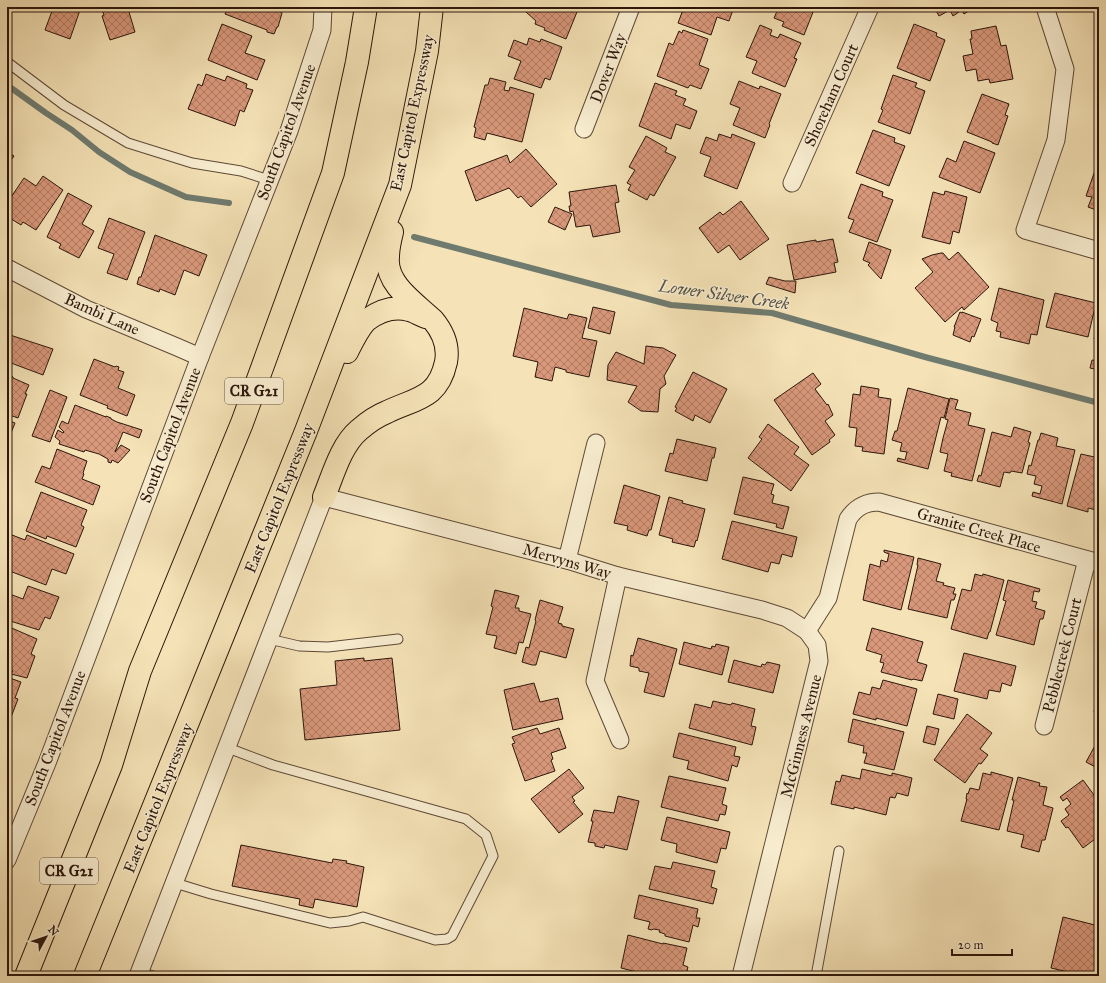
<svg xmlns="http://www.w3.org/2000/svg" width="1106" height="983" font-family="'IM FELL Great Primer',serif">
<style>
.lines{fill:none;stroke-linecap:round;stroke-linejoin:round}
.stream{stroke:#6f7b6f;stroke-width:6}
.building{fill:url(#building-cross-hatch);stroke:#2c160b}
.service-casing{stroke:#5e4936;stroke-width:11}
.minor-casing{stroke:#5e4936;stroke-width:19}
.trunk-casing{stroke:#2c160b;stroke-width:24}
.service{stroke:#f8edd0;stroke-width:9}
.minor{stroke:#f8edd0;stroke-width:17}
.trunk{stroke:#f5e3b7;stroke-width:22}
.labels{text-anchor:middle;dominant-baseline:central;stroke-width:3;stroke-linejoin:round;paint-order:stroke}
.shield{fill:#f8edd0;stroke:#695646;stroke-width:1}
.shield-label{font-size:15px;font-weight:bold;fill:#2c160b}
.street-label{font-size:16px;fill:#2c160b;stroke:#f8edd0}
.water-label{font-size:17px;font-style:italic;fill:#535145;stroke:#f8edd0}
</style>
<defs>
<pattern id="building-cross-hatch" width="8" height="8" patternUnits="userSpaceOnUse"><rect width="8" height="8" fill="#d9987b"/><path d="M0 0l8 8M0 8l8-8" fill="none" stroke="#b07b63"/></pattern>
</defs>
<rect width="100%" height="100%" fill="#f5e3b7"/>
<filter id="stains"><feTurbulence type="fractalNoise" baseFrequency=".005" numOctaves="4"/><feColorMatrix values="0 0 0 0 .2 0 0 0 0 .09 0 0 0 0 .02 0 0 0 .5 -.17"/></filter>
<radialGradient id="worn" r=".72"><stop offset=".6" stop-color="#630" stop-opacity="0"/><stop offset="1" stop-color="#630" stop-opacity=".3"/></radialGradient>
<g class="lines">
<!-- stream -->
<g class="stream">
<polyline points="7,85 46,113 72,130 99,152 130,172 186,197 229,203"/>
<polyline points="414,237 671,305 772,313 925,357 1099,403"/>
</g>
</g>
<!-- building -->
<g class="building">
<polygon points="43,7 81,7 70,39 45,30 52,11"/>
<polygon points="101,7 141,7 129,12 135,32 110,40 102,16 104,15"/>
<polygon points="228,7 281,7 279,11 282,13 278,27 277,27 274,34 267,32 267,30 225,14"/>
<polygon points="531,7 579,7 566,39 544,30 545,28 535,24 536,21 526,12"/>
<polygon points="684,7 734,7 729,21 717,17 711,35 678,23"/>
<polygon points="773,7 815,7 804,35 782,26 784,22 774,18 778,9"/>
<polygon points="934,7 975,7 964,14 962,10 953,16 950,10 939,16"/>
<polygon points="222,24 252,36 245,53 265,60 257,80 208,60"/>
<polygon points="914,24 937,33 936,36 945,40 930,81 897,68"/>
<polygon points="760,25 772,30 770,35 778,38 780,34 801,43 794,58 797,59 785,87 752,73 757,61 746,57"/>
<polygon points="996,26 1001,46 1006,45 1013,79 990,83 989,79 978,81 976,69 966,71 963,56 973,54 970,39 972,39 971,31"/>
<polygon points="683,30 708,39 699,65 709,69 701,89 690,85 688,88 657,76 669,43 673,45 679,31 682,33"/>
<polygon points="529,38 540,42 541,39 562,47 550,80 545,78 541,88 514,79 521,61 508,56 514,40 527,45"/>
<polygon points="206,74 225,81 227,76 247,84 246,88 253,90 244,112 240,110 235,126 188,109 198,84 202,86"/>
<polygon points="893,75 917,83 915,87 925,91 910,134 878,122 883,110 881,109"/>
<polygon points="490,78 506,82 504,90 509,91 510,87 534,94 522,142 487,133 485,140 474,137 476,128 474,127 485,85 488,85"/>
<polygon points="739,81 759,89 760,86 781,94 769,124 770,125 765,138 733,125 740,108 730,104"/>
<polygon points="655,83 677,91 675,95 686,99 683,105 697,111 690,129 676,124 671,139 639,126"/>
<polygon points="982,94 1009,104 1005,115 1008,116 998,145 992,143 992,142 967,132"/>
<polygon points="873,130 895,138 894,142 905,146 889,186 856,173"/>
<polygon points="719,134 731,138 732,134 755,143 737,189 704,176 711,157 700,153 706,137 717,141"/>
<polygon points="646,136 667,148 665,152 676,157 654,196 650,194 647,200 628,190 631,185 627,183 635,170 629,167"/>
<polygon points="964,141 995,153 980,193 939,177 947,158 956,162"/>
<polygon points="526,149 557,184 531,207 521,196 518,198 509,188 476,201 465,171 507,155 510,163"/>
<polygon points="7,151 14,156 7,166"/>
<polygon points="1098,162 1099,163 1099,211 1088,207 1092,197 1086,196"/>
<polygon points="43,176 63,190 36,230 23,222 21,225 8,217 7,203 24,178 36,186"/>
<polygon points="861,184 883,192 882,196 893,200 877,242 849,232 854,220 848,218"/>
<polygon points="616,185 619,202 615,203 620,232 593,237 590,225 576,227 573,211 570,212 569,206 571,206 569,192"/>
<polygon points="945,191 967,197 959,233 953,231 950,244 922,237 933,192 944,195"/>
<polygon points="68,193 92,206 82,224 94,231 79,258 59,248 61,244 47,237"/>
<polygon points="741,201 769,239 740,260 729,245 718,253 699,228 720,212 723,215"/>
<polygon points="555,207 572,214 565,230 548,222"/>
<polygon points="109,218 145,232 127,280 107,273 114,254 98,248"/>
<polygon points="155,235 207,255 199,276 184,270 175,295 160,289 159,292 137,284 139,277 141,277"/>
<polygon points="833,239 838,262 834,263 836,272 794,280 787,245 816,240 816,242"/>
<polygon points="869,242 891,250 881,279 868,265 870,263 863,260"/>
<polygon points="958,252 989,287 964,310 962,307 945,322 915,288 933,272 922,259 932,255 941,253 943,253 949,260"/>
<polygon points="769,277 785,281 796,281 795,293 766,284"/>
<polygon points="999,288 1044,300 1037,335 1031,334 1029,344 1000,337 1001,332 996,331 998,323 991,320"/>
<polygon points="1055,293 1096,303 1088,337 1046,327"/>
<polygon points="593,307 615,312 610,334 588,328"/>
<polygon points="524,308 567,319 569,314 587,318 582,338 597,341 589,377 566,372 566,370 555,367 552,381 535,377 538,362 513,356"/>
<polygon points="960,312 962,313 962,312 981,319 974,337 972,336 970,342 953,335 955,327 954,327"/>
<polygon points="1099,321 1099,340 1094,339"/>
<polygon points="7,334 53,349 43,375 11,363 10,365 7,364"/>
<polygon points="646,346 663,348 676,355 664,376 666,384 660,389 658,412 641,411 628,402 637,386 607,380 608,365 616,352 644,364"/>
<polygon points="94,359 115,367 116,366 119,367 118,370 124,372 118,388 135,395 127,416 107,408 108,406 80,395"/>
<polygon points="1092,360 1099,361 1099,370 1090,368"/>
<polygon points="7,371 11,372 10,375 13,377 13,378 29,385 25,394 27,394 18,418 7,414"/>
<polygon points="693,372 727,389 710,423 695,415 693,421 675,411 677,408 675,407"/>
<polygon points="813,373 821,384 815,389 827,405 828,404 833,415 825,421 835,435 829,440 830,442 812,455 774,400"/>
<polygon points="861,386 879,389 878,397 891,399 884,454 862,451 863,447 855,446 857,428 849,427 853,394 860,395"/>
<polygon points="908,388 949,399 944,418 941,417 928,469 897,461 898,458 905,460 907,452 900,451 902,443 892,440 895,431 897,431"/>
<polygon points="50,390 67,397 50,442 32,436"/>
<polygon points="950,398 958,400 955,409 971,413 968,425 985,429 972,481 951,476 952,473 944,471 948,454 940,452 943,438 948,420 945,419"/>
<polygon points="75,405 106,417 106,416 111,418 111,419 117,422 142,430 139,438 123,432 115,452 121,445 130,450 118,463 112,460 111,463 108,462 108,459 99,454 85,450 84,452 59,444 60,441 55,437 58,430 63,433 64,432 59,427 62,421 68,424"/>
<polygon points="7,420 15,423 7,443"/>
<polygon points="768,424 799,447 794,454 809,465 791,491 748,458 762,439 759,437"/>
<polygon points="1014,427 1031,432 1028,442 1030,443 1022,473 1011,471 1010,473 1004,472 1000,487 977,481 979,475 981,476 992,432 1011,437"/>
<polygon points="1041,433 1058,438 1056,446 1075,450 1062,504 1032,496 1033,492 1040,494 1042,486 1034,484 1036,476 1027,474 1029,465 1031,466 1038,440 1039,440"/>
<polygon points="677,439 716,448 714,458 712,458 707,481 665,471 670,453 673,454"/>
<polygon points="57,449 87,461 83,473 84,474 82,479 100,486 93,505 35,482 42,466 50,469"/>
<polygon points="1081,454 1099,458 1099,501 1096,510 1088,508 1088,512 1067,506"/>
<polygon points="743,477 774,484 771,494 774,495 772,503 789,507 783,529 776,527 777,524 734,514"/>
<polygon points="624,485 660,496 651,530 649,530 647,536 627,530 628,526 614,523"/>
<polygon points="41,492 87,510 81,525 84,527 76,547 47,536 46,539 26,531"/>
<polygon points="669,497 683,501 682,503 705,509 697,541 696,540 694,547 672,542 673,539 659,535"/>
<polygon points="732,521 797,537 792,557 782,554 779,564 771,562 768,572 722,559"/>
<polygon points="12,535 25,540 27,535 74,554 66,574 52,569 46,585 7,570 7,548"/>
<polygon points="884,550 914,557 901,610 863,600 870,564 880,567 881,560 887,562 889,554 884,552"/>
<polygon points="918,558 941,564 936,581 944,583 943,585 955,588 953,594 956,594 954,600 951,600 947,618 908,609 918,565 917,565"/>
<polygon points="975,574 982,576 983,574 1004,580 990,632 989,632 987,639 951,629 962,589 971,591"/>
<polygon points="1008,580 1040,589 1039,592 1034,591 1032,601 1037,602 1035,608 1045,611 1043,619 1040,619 1034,645 996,635 1006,601 1003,600"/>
<polygon points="28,586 59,597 50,619 45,617 39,630 7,620 7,593 23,599"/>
<polygon points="495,590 519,596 515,608 519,608 519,611 531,614 523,643 519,642 516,654 494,648 497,636 486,634 493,607 491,606"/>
<polygon points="540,600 563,607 558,623 562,624 562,626 574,629 566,658 540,651 536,665 532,665 522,662 526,647 529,648 536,621 535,620"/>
<polygon points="7,626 37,639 31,654 35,656 27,678 11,674 13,671 7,669"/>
<polygon points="872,628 923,642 917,662 927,665 922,681 913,679 912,680 881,672 884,663 880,662 882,655 866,650"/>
<polygon points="638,638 677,649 664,697 644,692 649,673 639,671 639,668 630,666 631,655 633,656"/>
<polygon points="684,642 711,649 712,646 715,647 716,644 729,647 722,675 679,664"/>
<polygon points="964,653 1016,666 1011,686 1002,683 1000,692 989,690 987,699 954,691"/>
<polygon points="364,658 364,661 392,658 400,730 305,740 300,689 337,685 335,661"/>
<polygon points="734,660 761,667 762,664 765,665 767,662 780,665 773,693 728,682"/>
<polygon points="7,677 21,682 15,698 18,699 10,720 7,719"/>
<polygon points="883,680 917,689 907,726 876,718 876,720 853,714 859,692 870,695 872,687 880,689"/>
<polygon points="534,683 540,702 558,698 563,719 513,730 504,690"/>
<polygon points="1099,693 1099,713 1094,712"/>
<polygon points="938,694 958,699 954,719 933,714"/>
<polygon points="713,701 731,705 732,703 755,709 751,726 756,727 752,745 689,728 695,704 711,708"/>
<polygon points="967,714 992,733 980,749 988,755 981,764 979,763 965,783 934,760"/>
<polygon points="853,719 904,732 894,770 864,763 867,753 863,753 864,746 848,742"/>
<polygon points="927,726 939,729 935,745 923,742"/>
<polygon points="537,728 540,734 559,728 566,748 551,753 553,759 551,760 555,771 525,781 512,744 515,743 512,737"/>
<polygon points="679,733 736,747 734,756 740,757 737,767 732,765 728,781 687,769 689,761 673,757"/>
<polygon points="1097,742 1099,743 1099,769 1086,762"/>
<polygon points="569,769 584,788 572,797 575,801 573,802 583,814 559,833 531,799"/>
<polygon points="862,769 892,776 892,773 912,778 908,796 897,793 895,798 890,797 886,815 854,807 854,809 831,804 836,781 840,782 842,775 860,779"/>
<polygon points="991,772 1013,778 999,830 961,821 967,799 966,799 967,793 968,794 970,788 979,790 983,773 991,775"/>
<polygon points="669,776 726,788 722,804 727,806 725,815 720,814 718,821 661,807"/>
<polygon points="1018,777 1040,783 1039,786 1047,787 1043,805 1053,808 1045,840 1042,840 1039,852 1021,847 1024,835 1007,831 1014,800 1012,800"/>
<polygon points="1083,780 1099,802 1099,836 1083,848 1068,827 1066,828 1061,821 1069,815 1065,809 1071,804 1067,798 1063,801 1060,797"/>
<polygon points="618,796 639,801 627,850 605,845 604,848 595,846 595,843 588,842 593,821 591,821 594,810 614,813"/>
<polygon points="667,817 730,832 726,849 721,848 717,863 676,852 677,844 661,840"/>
<polygon points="241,845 332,863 333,859 347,861 346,863 364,867 357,907 315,899 313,908 299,905 300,899 232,886"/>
<polygon points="673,862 715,871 711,887 717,889 713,904 649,889 655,866 671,869"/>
<polygon points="639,895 698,909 696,918 700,918 698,927 693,925 689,942 665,936 665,934 659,932 660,930 653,929 652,930 648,929 650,922 634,918"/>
<polygon points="1063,917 1099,926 1099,976 1081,976 1081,975 1051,968"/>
<polygon points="628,935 663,944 663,943 687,948 683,965 688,967 686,975 680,974 680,976 653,976 621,968"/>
</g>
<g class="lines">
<defs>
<g id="service">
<polyline points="7,62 64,105 128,143 192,163 241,171 269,180"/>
<polyline points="269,639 299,646 328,647 398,639"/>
<polyline points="175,883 211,894 330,923 349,921 363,917 435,940 447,939 452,936 493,856 486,835 466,819 273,765 228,748"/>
<polyline points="139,972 153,976"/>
<polyline points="816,976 839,851"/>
</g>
<g id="minor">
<polyline points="1045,7 1065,69 1056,140 1025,230 1099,251"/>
<polyline points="584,129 631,7"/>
<polyline points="792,183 870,7"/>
<polyline points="7,268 86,309 177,347 200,357"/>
<polyline points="567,560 596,443"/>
<polyline points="618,576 595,681 620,740"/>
<polyline points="1044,726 1087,560"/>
<polyline points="7,860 47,763 200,357 289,131 322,30 323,7"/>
<polyline points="138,976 324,497 567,560 618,576 762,610 787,618 807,631"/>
<path d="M 741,976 L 819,661 L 817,645 L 807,631 L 828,598 L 848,519 C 856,507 865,502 879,502 L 1099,563"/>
</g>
<g id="trunk">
<path d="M 347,352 C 351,344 360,326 367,320 C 379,311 394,306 409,310 C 414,311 420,315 426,317"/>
<path d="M 324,497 C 333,475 341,445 359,430 C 367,423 377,416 387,412 C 416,398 438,399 446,362 C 449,346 443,332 433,320 C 415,303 385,284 388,257 C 388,248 390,240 392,232"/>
<polyline points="26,976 111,765 140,671 242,423 333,173 357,62 366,7"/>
<polyline points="85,976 306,431 400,185 427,51 432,7"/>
</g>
</defs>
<!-- service casing -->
<use href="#service" class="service-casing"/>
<!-- minor casing -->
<use href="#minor" class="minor-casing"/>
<!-- trunk casing -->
<use href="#trunk" class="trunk-casing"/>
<!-- service -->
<use href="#service" class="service"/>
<!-- minor -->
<use href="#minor" class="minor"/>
<!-- trunk -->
<use href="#trunk" class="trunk"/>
</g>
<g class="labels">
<!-- shield labels -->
<g class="shield">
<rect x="225" y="378" width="58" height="26" rx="3"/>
<rect x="40" y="858" width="58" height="26" rx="3"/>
</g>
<g class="shield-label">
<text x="254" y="391">CR G21</text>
<text x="69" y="871">CR G21</text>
</g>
<!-- street labels -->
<g class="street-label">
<text transform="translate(608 68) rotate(-69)">Dover Way</text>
<text transform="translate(831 95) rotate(-66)">Shoreham Court</text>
<text transform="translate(412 113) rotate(-78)">East Capitol Expressway</text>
<text transform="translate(286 132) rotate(-70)">South Capitol Avenue</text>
<text transform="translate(102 314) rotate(24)">Bambi Lane</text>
<text transform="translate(170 435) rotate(-69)">South Capitol Avenue</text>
<text transform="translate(279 498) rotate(-68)">East Capitol Expressway</text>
<text transform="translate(979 530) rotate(16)">Granite Creek Place</text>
<text transform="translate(567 561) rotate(16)">Mervyns Way</text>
<text transform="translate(1062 655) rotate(-76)">Pebblecreek Court</text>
<text transform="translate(801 736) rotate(-76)">McGinness Avenue</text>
<text transform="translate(55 738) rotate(-69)">South Capitol Avenue</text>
<text transform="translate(158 798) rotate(-68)">East Capitol Expressway</text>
</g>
<!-- water labels -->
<g class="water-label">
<text transform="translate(724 295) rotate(8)">Lower Silver Creek</text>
</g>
</g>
<!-- margin -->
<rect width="1106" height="983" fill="none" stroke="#f5e3b7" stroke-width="24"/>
<rect x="8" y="8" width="1090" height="967" fill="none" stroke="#2c160b" stroke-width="2"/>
<rect x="12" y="12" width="1082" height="959" fill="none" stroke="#2c160b"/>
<!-- north arrow -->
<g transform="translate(46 937) rotate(50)" stroke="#f8edd0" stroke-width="3" paint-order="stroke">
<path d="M0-3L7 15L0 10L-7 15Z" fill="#2c160b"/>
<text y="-6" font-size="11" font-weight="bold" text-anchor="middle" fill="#2c160b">N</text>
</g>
<!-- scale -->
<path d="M952 949v6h60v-6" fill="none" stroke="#2c160b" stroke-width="2"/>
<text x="958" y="949" font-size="12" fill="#2c160b" stroke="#f8edd0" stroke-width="3" paint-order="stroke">20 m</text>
<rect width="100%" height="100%" filter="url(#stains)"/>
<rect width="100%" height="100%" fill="url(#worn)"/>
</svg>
